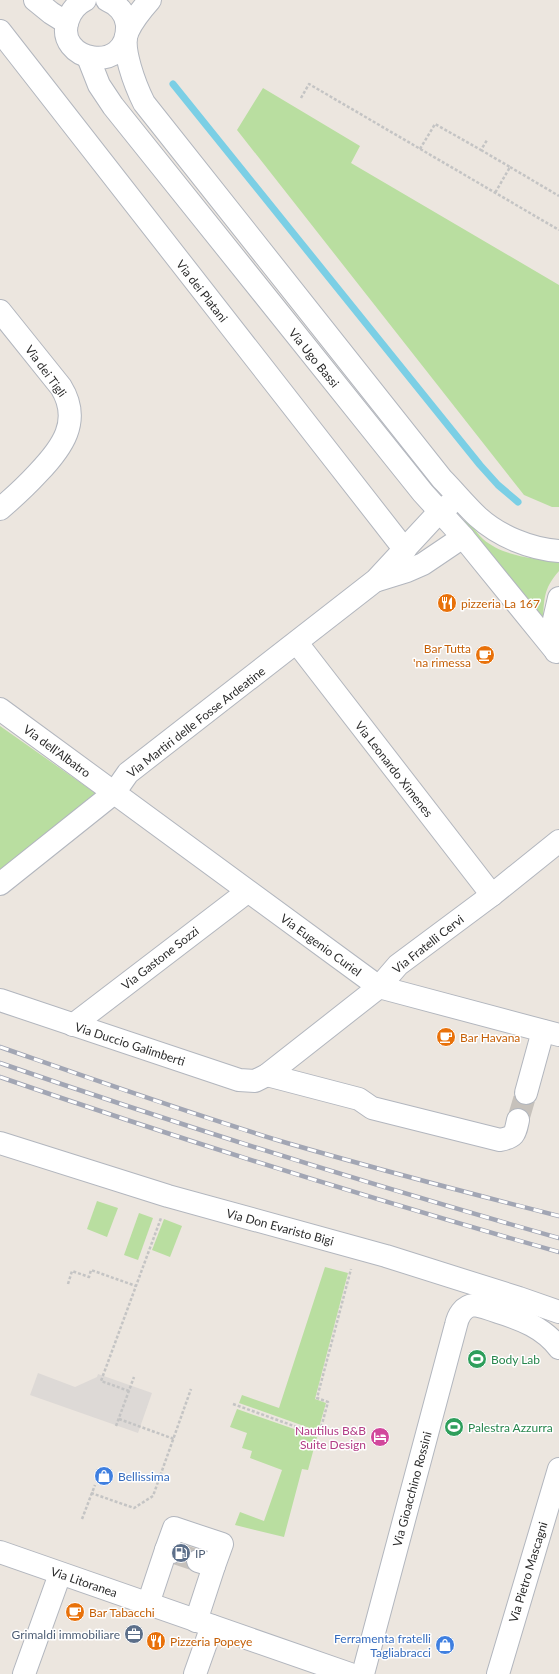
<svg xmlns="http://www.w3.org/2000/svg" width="559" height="1674" font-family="Lato,sans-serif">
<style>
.green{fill:#b9dea0}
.plaza{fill:#ddd9d6}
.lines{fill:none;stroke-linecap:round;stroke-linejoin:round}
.stream{stroke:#7bcfe5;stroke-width:7}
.minor-tunnel{stroke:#c6c1bb;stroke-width:22;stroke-dasharray:22 11;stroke-linecap:butt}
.minor-casing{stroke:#b2b6be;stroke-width:24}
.path{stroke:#c4c4c4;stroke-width:2.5;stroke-dasharray:3 2;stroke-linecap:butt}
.minor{stroke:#fff;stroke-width:22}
.rail-casing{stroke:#a2a6b4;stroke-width:4.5}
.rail{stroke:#fff;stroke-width:3;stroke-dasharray:9;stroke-linecap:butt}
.labels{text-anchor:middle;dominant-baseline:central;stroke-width:3;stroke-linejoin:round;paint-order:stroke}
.street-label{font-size:12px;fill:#2c2c2c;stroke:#fff}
.food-label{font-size:12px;fill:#c56008;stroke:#fff;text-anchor:start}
.leisure-label{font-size:12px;fill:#27864d;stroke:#fff;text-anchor:start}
.hotel-label{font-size:12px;fill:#b23c85;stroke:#fff;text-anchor:end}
.shop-label{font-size:12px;fill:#366cbe;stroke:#fff;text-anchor:start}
.service-label{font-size:12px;fill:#4e5e75;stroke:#fff;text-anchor:start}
</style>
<rect width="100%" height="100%" fill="#ece6df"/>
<!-- green -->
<g class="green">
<polygon points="263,88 360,146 351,163 559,285 559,507 552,507 524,495 237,130"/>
<path d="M 463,520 C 473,523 475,532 483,539 C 502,556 534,559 559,561 L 559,571 C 543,589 544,600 543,622 L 462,523 Z"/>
<polygon points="0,726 98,795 0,872"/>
<polygon points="97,1201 118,1208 107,1237 87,1229"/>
<polygon points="139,1213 153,1218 138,1260 124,1255"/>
<polygon points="164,1219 182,1226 170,1257 152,1250"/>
<polygon points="325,1267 348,1273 315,1399 326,1403 318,1431 239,1403 242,1395 279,1408"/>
<polygon points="237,1409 317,1437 308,1470 302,1469 284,1537 235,1525 240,1512 264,1521 282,1470 250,1458 252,1451 242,1448 247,1433 230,1427"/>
</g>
<!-- plaza -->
<polygon class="plaza" points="38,1373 75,1387 97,1377 98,1374 152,1393 138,1433 30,1395"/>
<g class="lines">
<!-- stream -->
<polyline class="stream" points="173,84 480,465 498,485 518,502"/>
<!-- minor-tunnel -->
<g class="minor-tunnel">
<polyline points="518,1120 526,1093"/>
<polyline points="172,1552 198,1561"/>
</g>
<defs>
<g id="minor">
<polyline points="35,0 51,13 67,23"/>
<path d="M 85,0 C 77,4 71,11 68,20 C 53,61 129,77 127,25 C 126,13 117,4 107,0"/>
<path d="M 150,0 C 142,9 133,20 128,31 C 120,47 136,87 144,103 L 442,479 C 454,491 465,505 478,517 C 499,536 530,549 559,551"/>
<polyline points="0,31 405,550"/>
<polyline points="88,57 99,85 113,106 423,493 463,537 554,649"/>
<path d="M 0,311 L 61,387 C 82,421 62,448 38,473 C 26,486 13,498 0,509"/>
<polyline points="378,580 407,571 423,564 463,537"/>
<polyline points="297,643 492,895"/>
<polyline points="556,652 553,624 559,598"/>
<polyline points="0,709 379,987 559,1035"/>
<polyline points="0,884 114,793 128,773 376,580 439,512 450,504"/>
<polyline points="0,1000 239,1080 255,1081 267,1075 379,987 398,965 492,895 559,841"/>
<polyline points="73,1025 247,892"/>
<path d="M 267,1075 L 359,1099 L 372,1108 L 500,1140 C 515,1137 515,1134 518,1120"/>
<polyline points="526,1093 543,1031"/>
<polyline points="0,1143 168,1196 386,1256 519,1298 559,1312"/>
<polyline points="166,1550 174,1528 222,1544 214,1566"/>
<polyline points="0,1552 350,1674"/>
<polyline points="148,1604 166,1550 172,1552"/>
<polyline points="196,1621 214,1566 198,1561"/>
<polyline points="24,1674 60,1574"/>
<polyline points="195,1674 212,1626"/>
<path d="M 363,1674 L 456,1325 C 458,1316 463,1306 474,1305 C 482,1306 490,1309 498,1312 C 521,1319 544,1328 559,1348"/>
<polyline points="498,1674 559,1469"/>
</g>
</defs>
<!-- minor casing -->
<use href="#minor" class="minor-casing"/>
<!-- path -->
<g class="path">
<polyline points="301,98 309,84 559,230"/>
<polyline points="420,149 435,124 481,150 487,140"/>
<polyline points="481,150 510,167 495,193"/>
<polyline points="510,167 559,196"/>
<polyline points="68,1284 72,1271 89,1277 91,1270 136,1286"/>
<polyline points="129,1391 101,1381 161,1218"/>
<polyline points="233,1404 319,1435 328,1402 317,1398 351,1269"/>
<polyline points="119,1419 174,1439"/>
<polyline points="116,1426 134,1377"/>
<polyline points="91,1493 134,1508 153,1496 191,1389"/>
<polyline points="82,1519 95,1485"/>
</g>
<!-- minor -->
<use href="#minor" class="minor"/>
<defs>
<g id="rail">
<path d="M 0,1047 C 95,1080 191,1114 287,1143 C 377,1169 468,1193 559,1216"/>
<path d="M 0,1063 C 185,1127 371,1185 559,1238"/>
<path d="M 0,1077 C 185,1141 371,1199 559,1252"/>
</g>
</defs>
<!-- rail casing -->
<use href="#rail" class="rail-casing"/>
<!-- rail -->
<use href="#rail" class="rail"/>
</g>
<!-- icons -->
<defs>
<symbol id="restaurant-disc" viewBox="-11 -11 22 22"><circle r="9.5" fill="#e8710a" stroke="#fff"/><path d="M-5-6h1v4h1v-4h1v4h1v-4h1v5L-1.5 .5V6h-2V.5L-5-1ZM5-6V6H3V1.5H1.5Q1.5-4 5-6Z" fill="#fff"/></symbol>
<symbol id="cafe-disc" viewBox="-11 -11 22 22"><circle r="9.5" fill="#e8710a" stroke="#fff"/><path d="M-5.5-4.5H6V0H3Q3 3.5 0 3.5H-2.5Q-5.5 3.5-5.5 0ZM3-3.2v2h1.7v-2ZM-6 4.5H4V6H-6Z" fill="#fff"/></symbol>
<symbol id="stadium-disc" viewBox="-11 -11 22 22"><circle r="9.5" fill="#2e9e5b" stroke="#fff"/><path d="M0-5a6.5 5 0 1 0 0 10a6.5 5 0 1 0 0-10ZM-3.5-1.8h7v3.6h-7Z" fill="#fff"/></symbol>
<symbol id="hotel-disc" viewBox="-11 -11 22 22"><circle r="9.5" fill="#d1479c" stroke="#fff"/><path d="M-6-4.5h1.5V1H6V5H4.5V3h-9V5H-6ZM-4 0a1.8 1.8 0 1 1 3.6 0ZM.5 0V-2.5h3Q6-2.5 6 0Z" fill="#fff"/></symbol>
<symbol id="shop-disc" viewBox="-11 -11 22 22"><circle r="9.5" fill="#3f7fe0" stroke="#fff"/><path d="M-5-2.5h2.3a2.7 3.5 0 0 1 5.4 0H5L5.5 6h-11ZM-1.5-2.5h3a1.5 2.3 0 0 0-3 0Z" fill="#fff"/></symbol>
<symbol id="fuel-disc" viewBox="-11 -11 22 22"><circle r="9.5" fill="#5c6f8a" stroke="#fff"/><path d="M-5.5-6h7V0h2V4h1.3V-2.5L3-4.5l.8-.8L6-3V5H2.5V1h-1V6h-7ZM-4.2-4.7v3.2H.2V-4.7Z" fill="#fff"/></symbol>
<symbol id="office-disc" viewBox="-11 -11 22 22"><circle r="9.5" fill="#5c6f8a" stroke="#fff"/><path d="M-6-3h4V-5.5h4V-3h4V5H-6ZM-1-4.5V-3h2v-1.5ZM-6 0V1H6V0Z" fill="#fff"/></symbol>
</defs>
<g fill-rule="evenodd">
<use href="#restaurant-disc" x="436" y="592" width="22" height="22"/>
<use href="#cafe-disc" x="474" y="644" width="22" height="22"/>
<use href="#cafe-disc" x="435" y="1026" width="22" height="22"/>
<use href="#stadium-disc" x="466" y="1348" width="22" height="22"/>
<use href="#stadium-disc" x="443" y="1416" width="22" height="22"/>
<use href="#hotel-disc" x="369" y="1426" width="22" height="22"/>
<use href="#shop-disc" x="93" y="1465" width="22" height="22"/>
<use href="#fuel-disc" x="170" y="1542" width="22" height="22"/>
<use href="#cafe-disc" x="64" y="1601" width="22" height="22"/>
<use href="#office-disc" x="123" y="1623" width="22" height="22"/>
<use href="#restaurant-disc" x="145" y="1630" width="22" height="22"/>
<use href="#shop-disc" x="434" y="1634" width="22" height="22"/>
</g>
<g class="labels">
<!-- street labels -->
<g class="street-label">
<text transform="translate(202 291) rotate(52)">Via dei Platani</text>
<text transform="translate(314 358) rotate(51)">Via Ugo Bassi</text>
<text transform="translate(46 371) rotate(54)">Via dei Tigli</text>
<text transform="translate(196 722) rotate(-38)">Via Martiri delle Fosse Ardeatine</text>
<text transform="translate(57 751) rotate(36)">Via dell'Albatro</text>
<text transform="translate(394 769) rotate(52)">Via Leonardo Ximenes</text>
<text transform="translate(428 944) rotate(-38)">Via Fratelli Cervi</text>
<text transform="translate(321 945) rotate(36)">Via Eugenio Curiel</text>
<text transform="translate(160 958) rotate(-38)">Via Gastone Sozzi</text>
<text transform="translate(130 1044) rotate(18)">Via Duccio Galimberti</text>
<text transform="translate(280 1227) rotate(15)">Via Don Evaristo Bigi</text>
<text transform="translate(412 1489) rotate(-75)">Via Gioacchino Rossini</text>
<text transform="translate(528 1572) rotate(-73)">Via Pietro Mascagni</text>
<text transform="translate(84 1582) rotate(19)">Via Litoranea</text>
</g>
<!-- food labels -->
<g class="food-label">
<text x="461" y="603">pizzeria La 167</text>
<text x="471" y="648" text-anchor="end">Bar Tutta<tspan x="471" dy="14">'na rimessa</tspan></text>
<text x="460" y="1037">Bar Havana</text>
<text x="89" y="1612">Bar Tabacchi</text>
<text x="170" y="1641">Pizzeria Popeye</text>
</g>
<!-- leisure labels -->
<g class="leisure-label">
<text x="491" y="1359">Body Lab</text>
<text x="468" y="1427">Palestra Azzurra</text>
</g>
<!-- hotel labels -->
<g class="hotel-label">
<text x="366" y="1430">Nautilus B&amp;B<tspan x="366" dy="14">Suite Design</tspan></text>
</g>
<!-- shop labels -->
<g class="shop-label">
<text x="118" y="1476">Bellissima</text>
<text x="431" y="1638" text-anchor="end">Ferramenta fratelli<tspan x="431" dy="14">Tagliabracci</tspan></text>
</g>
<!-- service labels -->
<g class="service-label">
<text x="195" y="1553">IP</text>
<text x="120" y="1634" text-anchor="end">Grimaldi immobiliare</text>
</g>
</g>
</svg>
